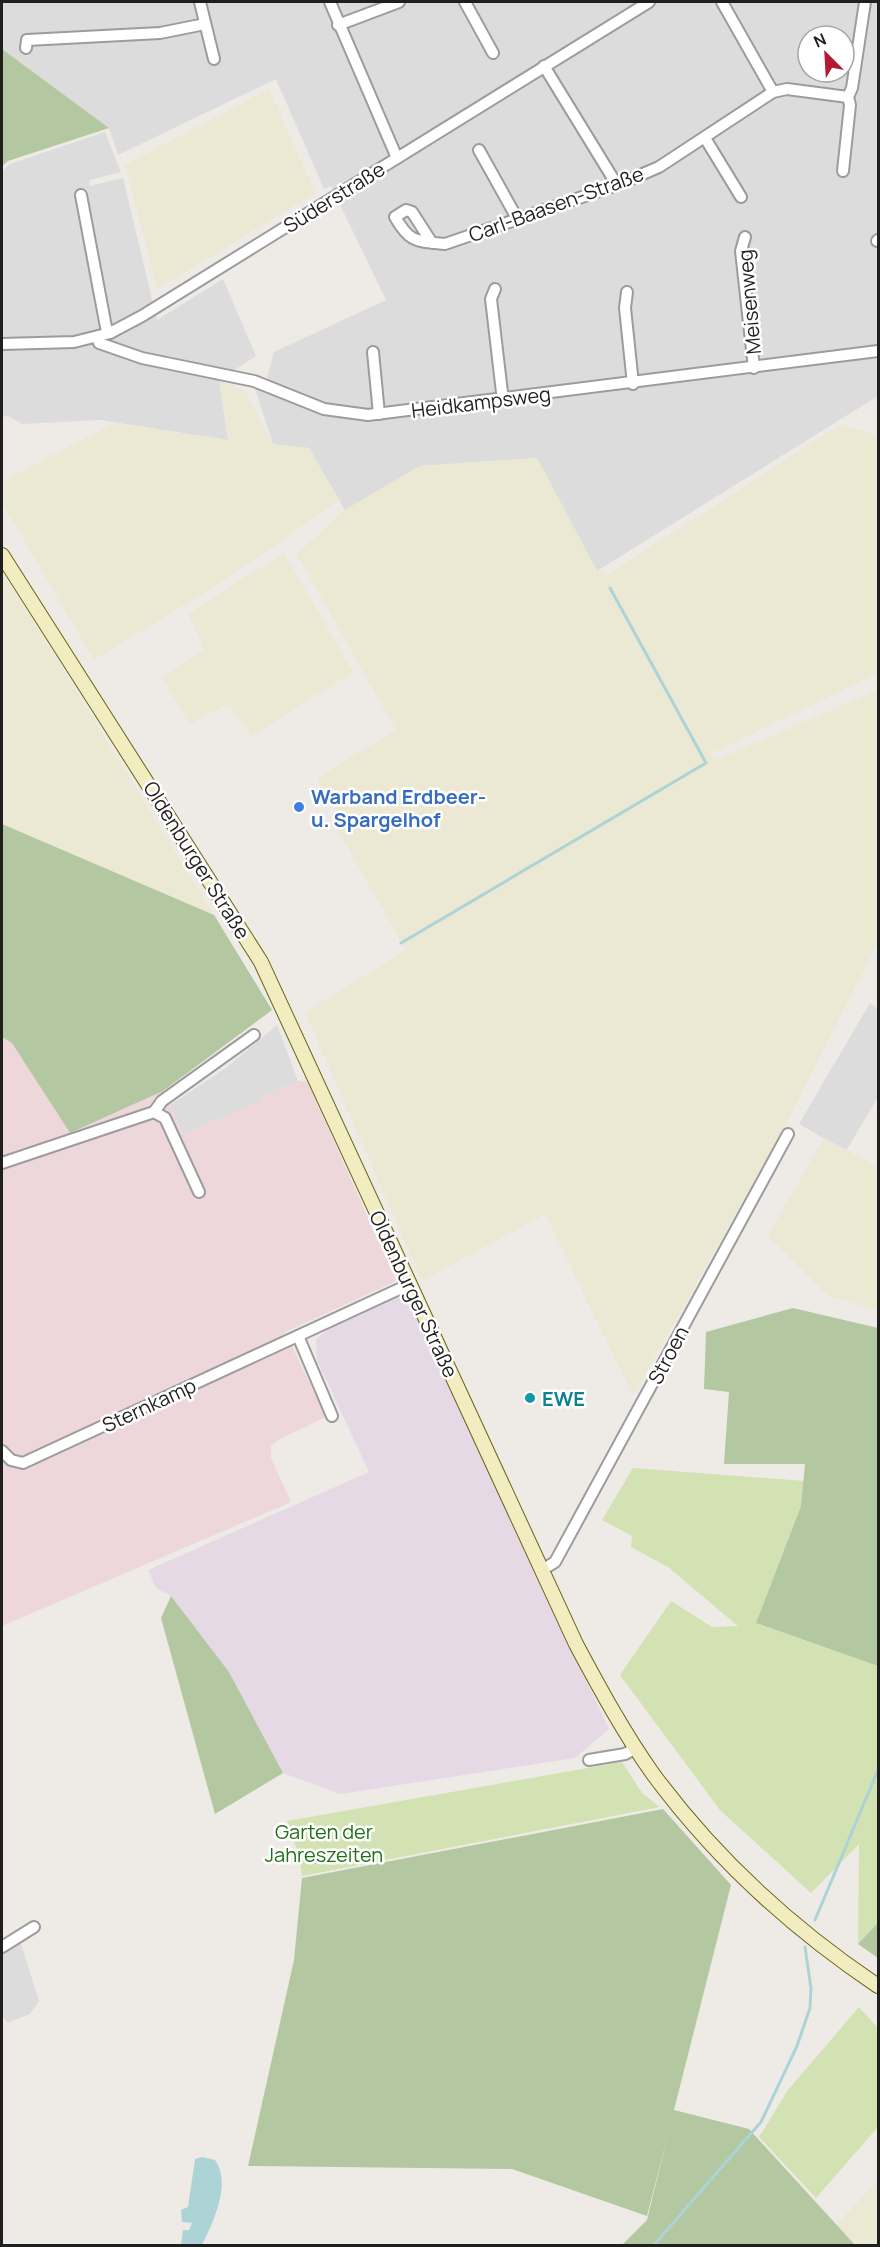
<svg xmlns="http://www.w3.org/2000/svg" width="880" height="2247" font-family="Manrope,sans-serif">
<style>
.residential{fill:#dddcdc;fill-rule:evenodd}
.commercial{fill:#edd7da}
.industrial{fill:#e6d9e6}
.farmland{fill:#ebe8d4}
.grass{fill:#d2e2b2}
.forest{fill:#b3c8a0}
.water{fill:#acd4d6}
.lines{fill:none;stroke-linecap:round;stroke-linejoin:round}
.stream{stroke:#acd4d6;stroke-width:3}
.minor-casing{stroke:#9c9c9c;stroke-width:14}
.secondary-casing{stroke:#696313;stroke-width:16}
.minor{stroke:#fff;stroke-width:10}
.secondary{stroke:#f2ecc1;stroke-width:14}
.shop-dot{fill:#3f7fe0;stroke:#fff;stroke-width:2}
.culture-dot{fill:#0f9aa8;stroke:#fff;stroke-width:2}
.labels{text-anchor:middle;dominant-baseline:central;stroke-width:5;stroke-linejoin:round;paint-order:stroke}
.street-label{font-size:20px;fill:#1f1f1f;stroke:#fff}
.shop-label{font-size:20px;font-weight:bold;fill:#366cbe;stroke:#fff;text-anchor:start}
.culture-label{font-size:20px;font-weight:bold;fill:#0d838f;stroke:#fff;text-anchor:start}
.park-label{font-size:20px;fill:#217019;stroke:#fff}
</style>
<rect width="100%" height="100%" fill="#eeeae6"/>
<!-- residential -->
<g class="residential">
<path d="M 2,2 L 878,2 L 878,396 L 597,571 L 537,458 L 420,466 L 345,510 L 309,448 L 273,444 L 254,385 L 264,389 L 274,352 L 386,300 L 331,186 L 324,189 L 276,79 L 118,155 L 109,128 L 2,49 ZM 808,36 L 844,36 L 844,72 L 808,72 Z"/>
<polygon points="105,132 121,172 89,180 90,186 123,178 157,320 223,279 256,356 219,380 228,440 100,420 22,424 8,416 2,417 2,171 10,164"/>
<polygon points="870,1003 878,1009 878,1097 846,1151 799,1124"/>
<polygon points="277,1025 298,1081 261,1097 262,1101 183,1134 170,1105 226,1068"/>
<polygon points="20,1941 39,2001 30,2014 7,2023 2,2015 2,1952"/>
</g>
<!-- commercial -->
<polygon class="commercial" points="2,1037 12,1042 70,1133 163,1091 183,1134 262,1101 261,1097 298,1081 307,1081 396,1281 285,1332 326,1417 278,1440 271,1446 271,1458 291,1502 2,1626"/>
<!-- industrial -->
<polygon class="industrial" points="405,1293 609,1729 575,1758 340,1794 283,1773 229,1672 171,1596 156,1588 148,1570 369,1472 317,1360 316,1339 333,1326"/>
<!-- farmland -->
<g class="farmland">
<polygon points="269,89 315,193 157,289 125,165"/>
<polygon points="219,380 246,392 273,444 309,448 339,500 228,578 94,660 2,502 2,481 115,423 228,440"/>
<polygon points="841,424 878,436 878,673 710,754 716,760 878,690 878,942 786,1124 633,1396 545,1214 422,1281 305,1012 406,950 336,827 343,821 316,779 396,730 297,554 345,510 420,466 537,458 597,571 609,574"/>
<polygon points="284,553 353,672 252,736 228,703 190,725 162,677 205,649 188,614"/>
<polygon points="2,572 72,684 214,915 2,824"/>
<polygon points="824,1138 878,1167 878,1310 828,1296 768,1236"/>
<polygon points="878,2181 878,2245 855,2245 836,2225"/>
</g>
<!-- grass -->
<g class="grass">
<polygon points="633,1468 805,1481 801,1506 756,1623 878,1666 878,1924 858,1944 859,1844 811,1893 720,1810 620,1675 671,1601 712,1627 738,1626 668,1567 631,1547 632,1536 602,1520"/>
<polygon points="622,1762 642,1793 660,1807 302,1876 299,1855 287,1821"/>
<polygon points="859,2007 878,2028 878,2127 816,2198 759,2137 788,2090"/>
</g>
<!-- forest -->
<g class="forest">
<polygon points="2,47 2,49 109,128 8,161 2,166"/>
<polygon points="2,824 214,915 272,1010 163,1091 70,1133 12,1043 2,1037"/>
<polygon points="793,1308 878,1328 878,1666 756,1623 801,1506 805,1464 724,1464 729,1392 704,1389 706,1332"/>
<polygon points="171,1596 229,1672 283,1773 215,1814 161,1618"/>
<polygon points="663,1809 731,1885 674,2110 749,2129 855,2245 622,2245 647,2220 669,2130 647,2216 512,2169 248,2166 294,1960 302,1878"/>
<polygon points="878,1923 878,1958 858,1944"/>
</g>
<!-- water -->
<path class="water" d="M 202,2157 L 215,2160 C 232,2184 213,2222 202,2245 L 181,2245 L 183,2230 L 189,2230 L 192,2223 L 182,2222 L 181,2210 L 188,2207 L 195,2159 Z"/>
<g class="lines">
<!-- stream -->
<g class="stream">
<polyline points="401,943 706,763 610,588"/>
<polyline points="815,1920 878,1770"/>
<polyline points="653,2246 761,2122 797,2046 810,2008 811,1988 805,1947"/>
</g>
<defs>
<g id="minor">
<polyline points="200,2 214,59"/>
<polyline points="330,2 397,158"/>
<polyline points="465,2 493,53"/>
<polyline points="722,2 773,92"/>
<polyline points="338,25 399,2"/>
<polyline points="26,48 27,40 160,33 205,24"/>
<polyline points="544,66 617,185"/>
<polyline points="705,138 741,197"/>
<polyline points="479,150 518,220"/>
<polyline points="843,171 850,105 848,97"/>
<polyline points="81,195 106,327 110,333"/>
<polyline points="745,237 741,251 754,368"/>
<polyline points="877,241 878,240"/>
<path d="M 432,243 L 412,212 L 406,210 L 395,217 C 410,243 416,241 445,244 L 617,185 L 659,167 L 773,92 L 787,89 L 848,97 L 852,88 L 865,2"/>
<polyline points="495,289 491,299 503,401"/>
<polyline points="627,292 625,308 633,384"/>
<polyline points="97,337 99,343 142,358 254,381 324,409 368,415 878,351"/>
<polyline points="2,344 74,342 110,333 142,316 649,2"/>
<polyline points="373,352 379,414"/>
<polyline points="154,1112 162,1101 254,1035"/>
<polyline points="2,1163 154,1112 165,1118 199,1192"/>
<polyline points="298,1336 332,1416"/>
<polyline points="2,1451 11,1460 23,1463 410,1284"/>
<polyline points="542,1570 555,1562 788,1134"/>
<polyline points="589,1760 625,1754 636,1748"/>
<polyline points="2,1947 34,1927"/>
</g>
<path id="secondary" d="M 2,555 L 261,962 L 576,1644 C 600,1689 624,1733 653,1774 C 715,1858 793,1929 878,1986"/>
</defs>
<!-- minor casing -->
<use href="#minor" class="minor-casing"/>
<!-- secondary casing -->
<use href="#secondary" class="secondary-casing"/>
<!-- minor -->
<use href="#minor" class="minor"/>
<!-- secondary -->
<use href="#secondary" class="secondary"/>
</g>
<!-- markers -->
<circle class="shop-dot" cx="299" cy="807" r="6"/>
<circle class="culture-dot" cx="530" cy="1398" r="6"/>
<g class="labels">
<!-- street labels -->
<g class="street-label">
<text transform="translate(334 197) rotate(-32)">Süderstraße</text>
<text transform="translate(556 204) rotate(-20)">Carl-Baasen-Straße</text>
<text transform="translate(749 302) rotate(-95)">Meisenweg</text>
<text transform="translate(481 402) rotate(-7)">Heidkampsweg</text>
<text transform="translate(197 860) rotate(58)">Oldenburger Straße</text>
<text transform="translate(414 1294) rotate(65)">Oldenburger Straße</text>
<text transform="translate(668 1355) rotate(-62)">Stroen</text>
<text transform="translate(149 1405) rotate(-25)">Sternkamp</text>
</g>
<!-- shop labels -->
<g class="shop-label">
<text x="311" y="796">Warband Erdbeer-<tspan x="311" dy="23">u. Spargelhof</tspan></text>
</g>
<!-- culture labels -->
<g class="culture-label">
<text x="542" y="1398">EWE</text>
</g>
<!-- park labels -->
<g class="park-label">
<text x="324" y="1831">Garten der<tspan x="324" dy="23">Jahreszeiten</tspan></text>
</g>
</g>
<!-- border -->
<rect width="880" height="2247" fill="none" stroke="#1f1f1f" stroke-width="6"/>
<!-- north arrow -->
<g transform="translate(826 54) rotate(336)"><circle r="28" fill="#ffffff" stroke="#a5a5a5" stroke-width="1.5"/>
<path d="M0-4.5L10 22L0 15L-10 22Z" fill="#b41934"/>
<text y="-9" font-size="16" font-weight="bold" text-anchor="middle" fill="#1f1f1f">N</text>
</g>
</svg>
